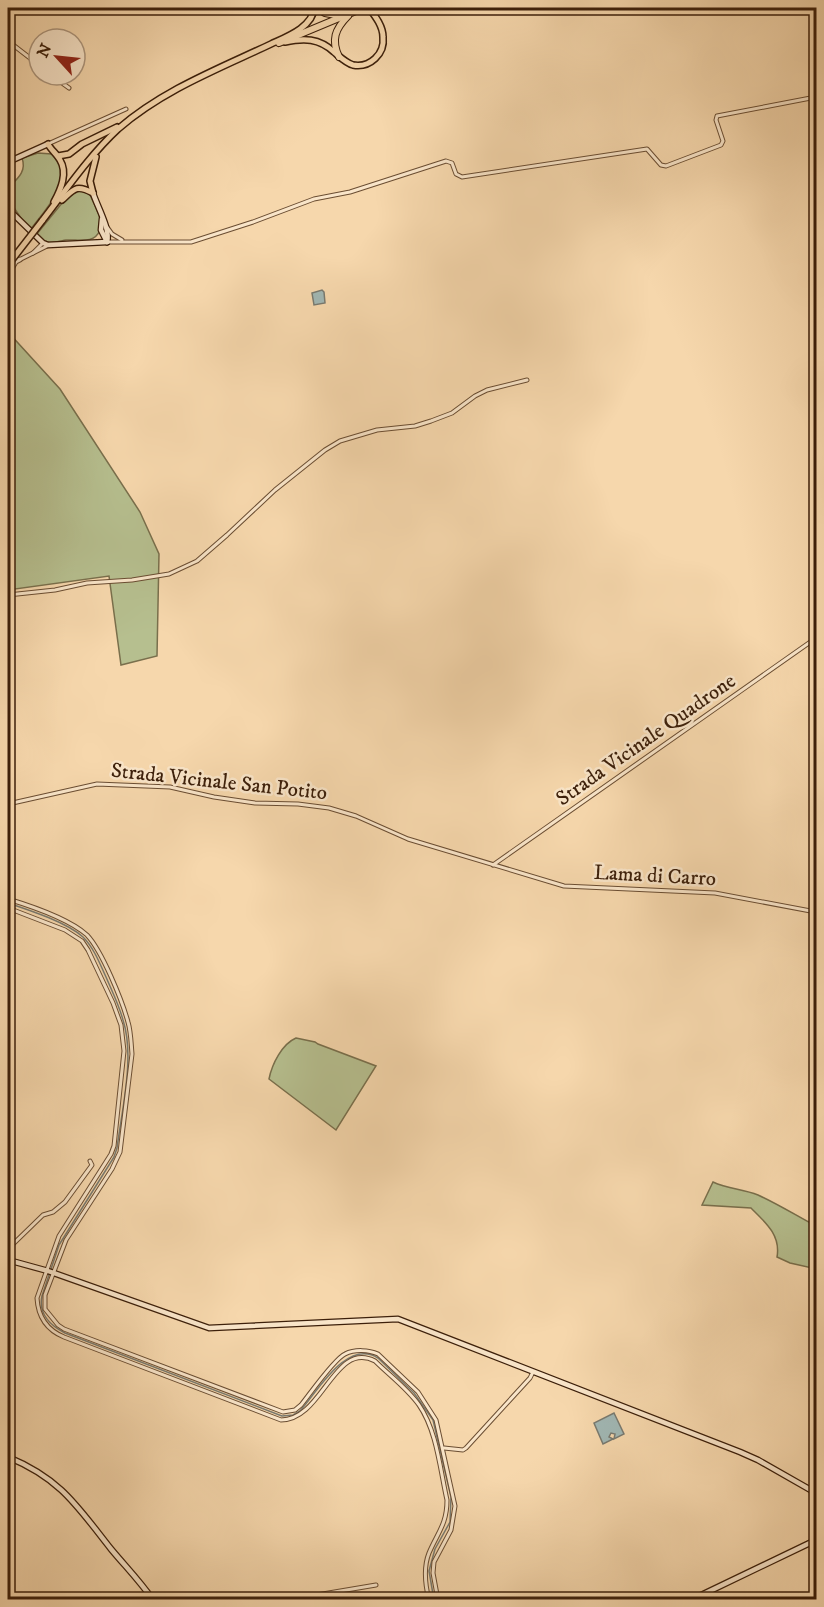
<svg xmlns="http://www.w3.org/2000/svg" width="824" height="1607" font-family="'IM FELL DW Pica',serif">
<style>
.green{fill:#b6bf8f;stroke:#796f4c;stroke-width:1.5}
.water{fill:#a1b7b4;stroke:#797a70;stroke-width:1.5}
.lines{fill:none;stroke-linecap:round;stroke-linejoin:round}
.stream{stroke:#797a70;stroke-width:1.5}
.street-casing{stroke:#6a4d32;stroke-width:5}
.secondary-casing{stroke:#3c1f0a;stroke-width:7}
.primary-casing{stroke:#3c1f0a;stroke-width:8}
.highway-casing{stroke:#3c1f0a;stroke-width:8}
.street{stroke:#f9e5c9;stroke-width:3}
.secondary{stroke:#f9e5c9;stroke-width:4.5}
.primary{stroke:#f6d7ac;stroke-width:5}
.highway{stroke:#f6d7ac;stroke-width:6}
.primary-bridge-casing{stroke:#3c1f0a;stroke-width:8;stroke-linecap:butt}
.primary-bridge{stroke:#f6d7ac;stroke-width:5}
.labels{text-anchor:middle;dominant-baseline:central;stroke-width:5;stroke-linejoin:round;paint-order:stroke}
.street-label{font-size:21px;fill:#3c1f0a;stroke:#f9e5c9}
</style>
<rect width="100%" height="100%" fill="#f6d7ac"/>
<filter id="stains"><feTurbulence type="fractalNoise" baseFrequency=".00333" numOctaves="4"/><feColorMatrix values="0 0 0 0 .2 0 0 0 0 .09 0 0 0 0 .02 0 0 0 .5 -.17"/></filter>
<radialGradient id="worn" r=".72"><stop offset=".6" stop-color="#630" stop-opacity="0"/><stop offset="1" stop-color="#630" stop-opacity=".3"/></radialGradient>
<!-- green -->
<g class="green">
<path d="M 38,153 L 52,154 C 55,157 60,161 62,165 C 70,184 41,215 31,229 L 25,224 L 8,199 L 8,188 C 17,179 27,172 22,158 Z"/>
<path d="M 79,188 L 90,195 C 94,204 104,221 100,230 C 94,245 78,239 66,240 C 60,241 54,243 48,242 C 42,241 40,238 36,235 L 71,192 Z"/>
<polygon points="8,332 60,389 140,512 159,554 157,656 121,665 109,576 8,590"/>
<path d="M 296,1038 L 315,1042 L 318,1044 L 376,1066 L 336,1130 L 269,1079 C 272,1064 282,1044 296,1038 Z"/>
<path d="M 713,1182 C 728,1189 742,1189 758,1195 C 778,1204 797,1216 816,1226 L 816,1261 L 812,1268 L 790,1263 L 777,1257 C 781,1235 765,1222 751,1208 L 702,1205 Z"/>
</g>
<!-- water -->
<g class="water">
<polygon points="322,290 324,292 325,303 314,305 312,293"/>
<polygon points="614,1413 624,1434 614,1439 615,1434 611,1433 609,1437 613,1439 603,1444 594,1423"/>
</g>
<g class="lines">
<!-- stream -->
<path class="stream" d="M 8,903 C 29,910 66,922 83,937 C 94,948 100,964 106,977 C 112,991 119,1005 123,1020 C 135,1057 122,1109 117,1148 L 114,1157 L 59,1245 L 42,1296 C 38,1314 51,1326 65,1333 L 282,1416 L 293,1415 L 300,1411 C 317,1392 347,1338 378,1358 L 414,1393 L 433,1420 L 451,1497 L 450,1522 L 435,1549 L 429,1571 L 434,1600"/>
<defs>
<g id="street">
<polyline points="8,41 39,65"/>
<polyline points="51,75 69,88"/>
<polyline points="48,144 126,109"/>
<polyline points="107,227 112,234 122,240"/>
<polyline points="107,242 191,242 253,222 314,199 350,192 446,161 452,163 456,174 462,177 647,149 661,165 666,166 721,145 723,141 716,120 717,116 816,97"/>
<polyline points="33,253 43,243"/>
<polyline points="8,261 21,259 47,246"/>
<polyline points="9,274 16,262 20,260"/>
<polyline points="8,595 55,590 87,583 132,580 169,574 197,561 227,535 275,490 325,450 340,441 377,430 415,426 431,421 452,413 475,396 487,390 527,380"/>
<polyline points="8,804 97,784 170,787 214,797 255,803 298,804 329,808 356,816 408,839 564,886 715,893 816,912"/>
<polyline points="493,865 816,638"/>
<path d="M 8,899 C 31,906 69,919 87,935 C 102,951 122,1000 128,1022 C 131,1032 131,1043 132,1054 L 120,1152 L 112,1169 L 66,1240 L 45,1295 L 45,1309 L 58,1325 L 64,1329 L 283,1412 L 295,1410 L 301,1405 C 310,1394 334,1359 345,1354 C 355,1349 369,1350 378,1354 L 418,1392 L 436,1420 L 455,1506 L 451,1530 L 434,1562 L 433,1573 L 438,1600"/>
<path d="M 8,908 L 65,930 L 82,941 L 88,950 L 113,1003 L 121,1025 L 124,1051 L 114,1146 L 111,1154 L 59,1236 L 37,1298 C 38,1316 47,1330 64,1337 L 281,1420 C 323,1420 334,1340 375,1361 C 389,1375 407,1388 419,1405 C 437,1431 440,1469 447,1500 C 447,1524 438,1532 429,1553 C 423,1568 425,1584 429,1600"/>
<polyline points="8,1249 43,1215 53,1212 65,1202 92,1165 90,1161"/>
<polyline points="444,1448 463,1450 466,1448 530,1378 533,1372"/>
<polyline points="287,1600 376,1585"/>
</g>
<g id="secondary">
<polyline points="8,162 48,144"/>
<path d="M 93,193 C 97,206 111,230 107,242"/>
<polyline points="8,209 43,243 48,245 107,242"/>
<polyline points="102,219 101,230 107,242"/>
<polyline points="8,1260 48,1271 209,1328 398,1319 740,1452 758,1460 816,1493"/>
<path d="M 8,1457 C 61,1479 77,1506 111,1549 C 125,1566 140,1581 153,1600"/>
<polyline points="691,1600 816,1540"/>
</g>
<g id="primary">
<path d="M 285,42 C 304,38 319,38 334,52 C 340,57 346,63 353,65 C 370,68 385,54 383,37 C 383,26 375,16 369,8"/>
<path d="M 48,144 C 51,150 57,154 60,160 C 68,173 61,189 54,202"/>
<polyline points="58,156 69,154 82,144 117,127"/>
<polyline points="93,193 90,181 96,157"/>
<path d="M 62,200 C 74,189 76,184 93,193"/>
<path d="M 42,221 C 66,190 89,156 118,129 C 163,90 218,69 271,44 C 286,37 313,27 314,8"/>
</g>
<g id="highway">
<polyline points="317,8 325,13 336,15"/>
<polyline points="341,12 352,8"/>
<polyline points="279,43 363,8"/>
<path d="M 339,57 C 331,40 335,29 348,16"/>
</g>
</defs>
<!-- street casing -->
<use href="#street" class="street-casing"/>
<!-- secondary casing -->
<use href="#secondary" class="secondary-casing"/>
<!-- primary casing -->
<use href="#primary" class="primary-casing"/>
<!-- highway casing -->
<use href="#highway" class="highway-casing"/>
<!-- street -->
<use href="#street" class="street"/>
<!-- secondary -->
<use href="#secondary" class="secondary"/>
<!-- primary -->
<use href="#primary" class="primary"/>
<!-- highway -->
<use href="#highway" class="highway"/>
<defs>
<polyline id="primary-bridge" points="8,265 42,221"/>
</defs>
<!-- primary-bridge casing -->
<use href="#primary-bridge" class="primary-bridge-casing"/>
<!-- primary-bridge -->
<use href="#primary-bridge" class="primary-bridge"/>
</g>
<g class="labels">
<!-- street labels -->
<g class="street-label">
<text transform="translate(646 740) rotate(-35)">Strada Vicinale Quadrone</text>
<text transform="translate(219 782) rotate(6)">Strada Vicinale San Potito</text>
<text transform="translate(655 876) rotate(3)">Lama di Carro</text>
</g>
</g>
<!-- margin -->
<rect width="824" height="1607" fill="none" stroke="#f6d7ac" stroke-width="30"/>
<rect x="9" y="9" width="806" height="1589" fill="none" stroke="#3c1f0a" stroke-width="3"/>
<rect x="15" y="15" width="794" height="1577" fill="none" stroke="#3c1f0a" stroke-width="1.5"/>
<!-- north arrow -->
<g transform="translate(57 57) rotate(297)"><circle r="28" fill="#f9e5c9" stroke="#ad967d" stroke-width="1.5"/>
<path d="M0-4.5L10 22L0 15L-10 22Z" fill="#8f2418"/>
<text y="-9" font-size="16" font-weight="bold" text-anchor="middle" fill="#3c1f0a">N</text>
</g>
<rect width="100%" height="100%" filter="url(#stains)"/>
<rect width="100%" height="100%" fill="url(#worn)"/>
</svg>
